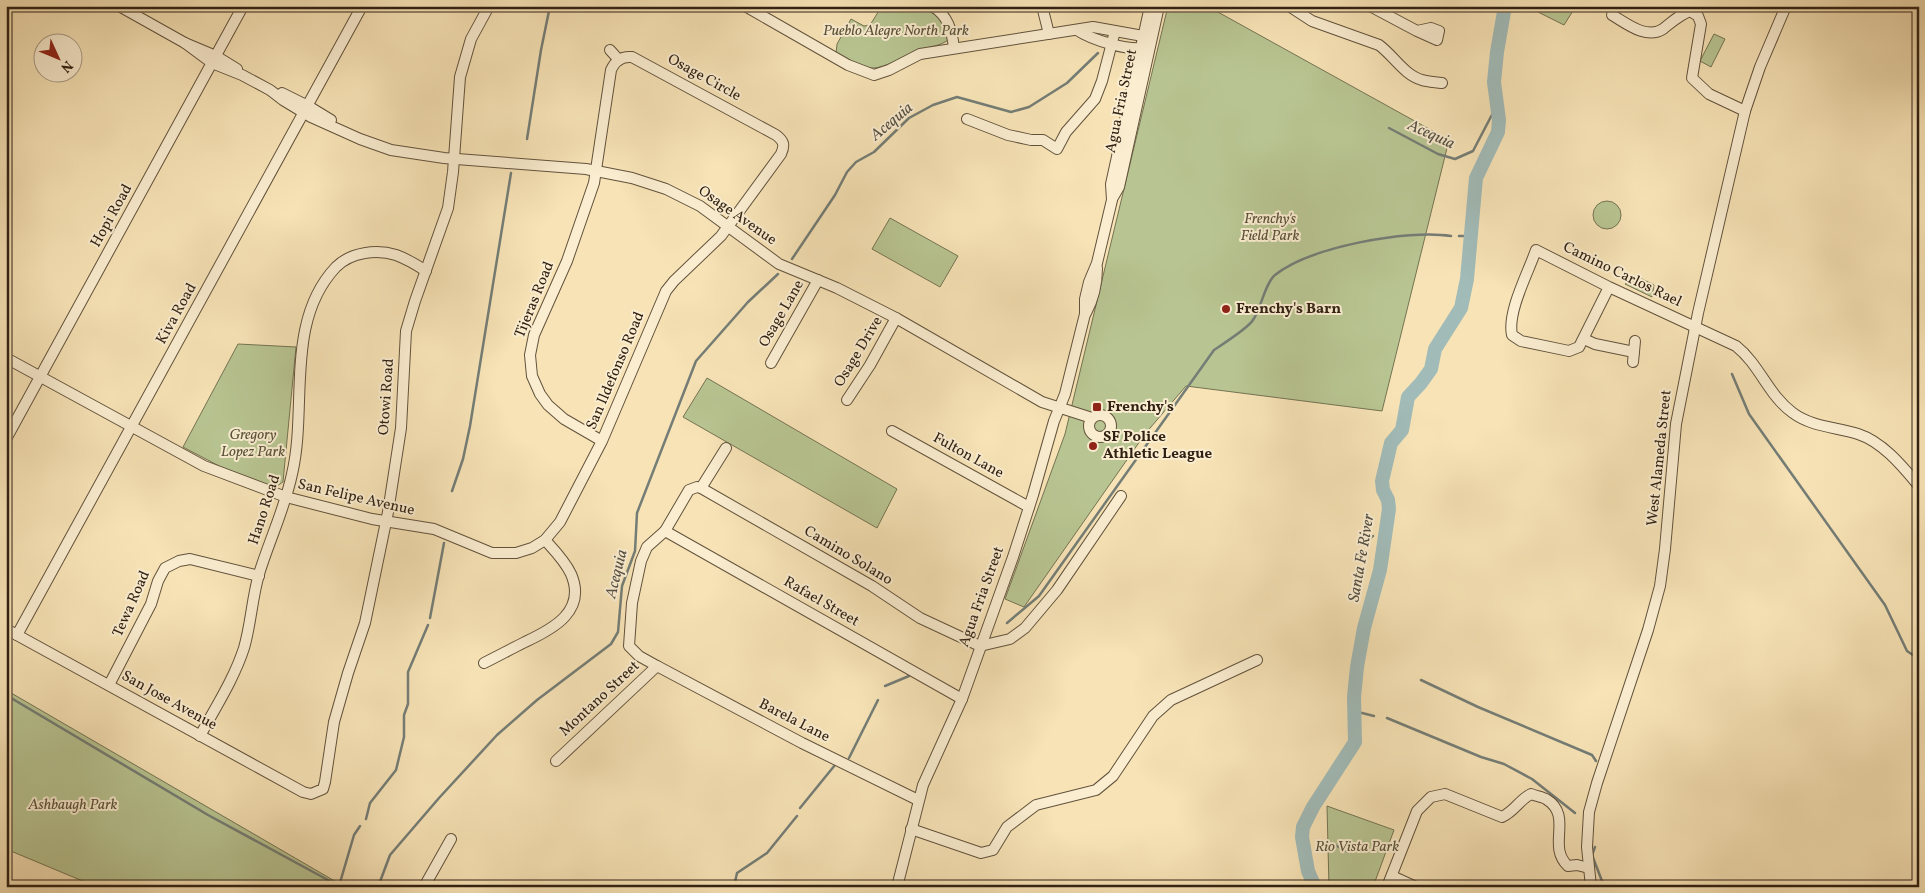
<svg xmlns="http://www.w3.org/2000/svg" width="1925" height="893" font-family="Vollkorn,serif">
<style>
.green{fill:#b8c592;stroke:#747353}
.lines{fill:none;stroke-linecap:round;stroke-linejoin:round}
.stream{stroke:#747d76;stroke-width:2.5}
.river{stroke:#a1bbb8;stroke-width:14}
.minor-casing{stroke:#62523c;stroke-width:12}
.minor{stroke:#faedd0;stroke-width:10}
.poi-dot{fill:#8f2418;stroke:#faedd0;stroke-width:2}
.labels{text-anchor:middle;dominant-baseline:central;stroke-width:4;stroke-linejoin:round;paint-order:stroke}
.park-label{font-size:15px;font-style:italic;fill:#5a523a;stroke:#faedd0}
.street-label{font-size:15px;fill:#312114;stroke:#faedd0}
.poi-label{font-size:15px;font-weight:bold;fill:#312114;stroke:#faedd0;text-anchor:start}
.water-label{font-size:16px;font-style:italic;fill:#534f45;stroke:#faedd0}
</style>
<rect width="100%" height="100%" fill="#f7e3b6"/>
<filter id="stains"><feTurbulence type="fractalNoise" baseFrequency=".004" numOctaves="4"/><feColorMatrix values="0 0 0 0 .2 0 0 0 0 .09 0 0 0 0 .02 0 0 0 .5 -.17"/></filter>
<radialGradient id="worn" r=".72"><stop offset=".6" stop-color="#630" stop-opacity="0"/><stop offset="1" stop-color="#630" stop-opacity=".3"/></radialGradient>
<!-- green -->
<g class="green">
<path d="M 882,6 C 903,6 931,4 944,24 C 946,28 947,35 948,40 C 940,46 932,46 923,49 C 909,53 885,69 872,68 C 860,67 847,60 836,54 L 837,44 L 851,19 L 864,26 L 870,25 Z"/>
<polygon points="1168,6 1207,6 1449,140 1382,411 1186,386 1145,434 1024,607 1005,599 1065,434"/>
<polygon points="1537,6 1576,6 1564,25 1536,11"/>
<polygon points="1714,34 1725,39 1711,67 1700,61"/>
<circle cx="1607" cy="215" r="14"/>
<polygon points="890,218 958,256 940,287 872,249"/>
<polygon points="1642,279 1654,285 1652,297 1625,284"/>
<polygon points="238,344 296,347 283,482 274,488 221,467 183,447"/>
<polygon points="707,378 897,489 877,528 683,417"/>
<polygon points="6,690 345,887 97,887 6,849"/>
<polygon points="1327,806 1394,830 1373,887 1329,887"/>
</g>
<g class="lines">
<!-- stream -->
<g class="stream">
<polyline points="1099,8 1100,6"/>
<polyline points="1389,128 1438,154 1455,159 1473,151 1496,107"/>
<polyline points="527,139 541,50 550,6"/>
<polyline points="1459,236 1471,236"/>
<polyline points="792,259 835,195 847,172 856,162 874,152 909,118 933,105 957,97 1011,112 1029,107 1067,83 1098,53"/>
<polyline points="1732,374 1749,414 1885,605 1907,651 1919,659"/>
<polyline points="452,491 463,459 470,426 511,173"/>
<polyline points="1364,537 1368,535 1370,538 1373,536"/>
<polyline points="430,618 444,543"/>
<path d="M 1007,623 L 1039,596 L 1214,350 C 1223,344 1248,328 1253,320 C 1261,309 1265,283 1275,275 C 1310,247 1407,229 1451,236"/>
<polyline points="1421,680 1478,707 1592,755 1596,761"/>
<polyline points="885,686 909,676"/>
<polyline points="6,695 208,815 339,886"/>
<polyline points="1354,711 1374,716"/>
<polyline points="1387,718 1481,757 1504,764 1532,779 1575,813"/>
<polyline points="849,758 878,700"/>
<polyline points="800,808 835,765"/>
<polyline points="366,819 370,803 396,770 404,737 404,715 408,704 408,672 428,625"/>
<polyline points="1595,847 1592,855 1602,881 1609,887"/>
<polyline points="1326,848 1335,845 1348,852"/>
<polyline points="339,886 354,835 360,826"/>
<polyline points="378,887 390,855 439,798 497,735 537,700 611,644 618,632 622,586 635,551 637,513 696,361 748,302 778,274"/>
<polyline points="734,887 737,873 767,853 797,816"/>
</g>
<!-- river -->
<polyline class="river" points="1315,887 1308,871 1302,837 1303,827 1313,807 1355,742 1354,697 1357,667 1364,628 1380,570 1389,509 1388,500 1383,490 1382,481 1391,443 1402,430 1408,397 1421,383 1431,369 1435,349 1461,308 1467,279 1476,178 1498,132 1499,120 1494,82 1497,52 1505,6"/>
<defs>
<g id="minor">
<polyline points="119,6 185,43 216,56 237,69"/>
<polyline points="745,6 848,65 874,75 889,70 920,54 1093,27 1143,36 1150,45"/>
<path d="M 932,6 C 948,15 952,31 954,48"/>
<polyline points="1042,6 1049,34"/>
<path d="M 1289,6 L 1312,21 L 1379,45 C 1393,55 1404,75 1422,80 C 1428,82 1436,82 1442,83"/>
<polyline points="1370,6 1417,31 1437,40 1439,31 1431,28 1417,31"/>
<path d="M 1612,15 C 1626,23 1646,40 1663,29 C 1672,22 1679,15 1690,11 L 1698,16 L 1701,24 L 1692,78 L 1709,94 L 1745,111"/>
<path d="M 1077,30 C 1092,40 1130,52 1147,47"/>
<polyline points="185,43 212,63 242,75 270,90 283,100 311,117 360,139 391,150 444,158 586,169 632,178 666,189 700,206 779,264 837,288 896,318 1042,402 1092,418"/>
<polyline points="610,50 619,60"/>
<polyline points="282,93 308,106 331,120"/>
<polyline points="967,119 1008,135 1031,140 1043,140 1057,149 1066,132 1095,99 1102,81 1115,31"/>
<polyline points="1112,199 1119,187 1159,6"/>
<path d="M 1609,287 L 1579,347 L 1569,351 L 1521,341 L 1512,335 C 1507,312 1528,273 1536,250 L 1609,287 L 1736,346 C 1760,365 1768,395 1793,413 C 1812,427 1836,427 1858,434 C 1883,442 1903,467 1919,486"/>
<path d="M 1086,313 C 1094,298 1097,285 1097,268"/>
<polyline points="1584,339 1595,344 1634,352"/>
<path d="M 6,358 L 204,466 L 286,497 L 372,519 L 434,529 L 492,553 L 516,553 L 532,548 L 545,540 L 560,522 L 602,441 L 666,291 L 674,281 L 721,236 L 781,154 C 785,145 784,141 776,135 L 632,57 C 621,56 615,61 611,70 L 594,183 L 567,261 L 534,335 L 530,355 L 532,376 L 540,394 L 548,405 L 564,419 L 602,441"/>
<polyline points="1633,362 1635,341"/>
<polyline points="771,363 818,280"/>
<polyline points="847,400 870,365 896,318"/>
<circle cx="1100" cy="426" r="11"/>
<polyline points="892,431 1029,507"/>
<polyline points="6,439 243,6"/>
<polyline points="701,488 872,586 920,618 980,646 1010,639 1025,628 1057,590 1121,496"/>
<polyline points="665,531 962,699"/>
<polyline points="6,629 303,792 311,794 323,789 325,782 334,722 348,673 365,623 388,512 401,428 406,331 415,301 448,208 453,172 460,77 471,39 489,6"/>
<polyline points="17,635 362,6"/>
<path d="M 484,663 C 498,656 511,649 525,642 C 553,629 587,611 571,574 C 565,561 554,550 545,540"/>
<polyline points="657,666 802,743 918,800"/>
<polyline points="109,685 151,604 158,581 165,568 179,561 190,559 259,576"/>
<path d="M 200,736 C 215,708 234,679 244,648 C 251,624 252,598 259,574 C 269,541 285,508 292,474 C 308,407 284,322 336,267 C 351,252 377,249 396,255 C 407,259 417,265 426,271"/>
<polyline points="556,761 657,666 639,656 629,646 632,603 641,561 647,547 665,531 689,490 697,487 701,488 726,448"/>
<polyline points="911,829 981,853 993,850 1007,827 1036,805 1096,790 1113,776 1153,716 1171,700 1257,660"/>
<polyline points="1392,876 1416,887"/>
<polyline points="424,887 451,839"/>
<polyline points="897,887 923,785 962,699 1013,557 1033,495 1054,421 1065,394 1085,314 1085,299 1089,282 1097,263 1112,200 1111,184 1150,6"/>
<path d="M 1387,887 L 1417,811 L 1431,797 L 1445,794 L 1502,817 C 1515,811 1519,800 1531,794 C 1536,796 1542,797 1546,799 C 1574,816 1546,846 1568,866 L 1577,865 L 1589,868"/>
<polyline points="1591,887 1587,847 1589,812 1597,783 1648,630 1660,586 1665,549 1676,424 1698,313 1745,111 1760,67 1786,6"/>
</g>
</defs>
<!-- minor casing -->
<use href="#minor" class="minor-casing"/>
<!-- minor -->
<use href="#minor" class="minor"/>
</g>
<!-- markers -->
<g class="poi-dot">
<circle cx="1226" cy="309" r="5"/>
<rect x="1092" y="402" width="10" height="10" rx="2.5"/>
<circle cx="1093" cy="446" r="5"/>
</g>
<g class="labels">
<!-- park labels -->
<g class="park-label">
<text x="896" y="31">Pueblo Alegre North Park</text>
<text x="1270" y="219">Frenchy's<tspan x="1270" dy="17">Field Park</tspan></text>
<text x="253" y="435">Gregory<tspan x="253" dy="17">Lopez Park</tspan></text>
<text x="73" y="805">Ashbaugh Park</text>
<text x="1357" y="847">Rio Vista Park</text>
</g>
<!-- street labels -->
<g class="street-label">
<text transform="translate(704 78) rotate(29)">Osage Circle</text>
<text transform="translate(1122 101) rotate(-78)">Agua Fria Street</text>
<text transform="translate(112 216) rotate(-61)">Hopi Road</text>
<text transform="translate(737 216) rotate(35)">Osage Avenue</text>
<text transform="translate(1622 275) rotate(26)">Camino Carlos Rael</text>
<text transform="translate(535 300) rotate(-68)">Tijeras Road</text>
<text transform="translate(177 314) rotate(-61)">Kiva Road</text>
<text transform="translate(782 314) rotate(-60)">Osage Lane</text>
<text transform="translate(859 352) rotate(-59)">Osage Drive</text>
<text transform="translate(616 371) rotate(-67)">San Ildefonso Road</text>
<text transform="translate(387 397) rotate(-86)">Otowi Road</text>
<text transform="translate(968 456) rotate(29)">Fulton Lane</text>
<text transform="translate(1660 458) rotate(-84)">West Alameda Street</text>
<text transform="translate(356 498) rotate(13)">San Felipe Avenue</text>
<text transform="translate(265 510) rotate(-72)">Hano Road</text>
<text transform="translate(848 556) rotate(31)">Camino Solano</text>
<text transform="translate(982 597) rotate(-70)">Agua Fria Street</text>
<text transform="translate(821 602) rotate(30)">Rafael Street</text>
<text transform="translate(132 604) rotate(-66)">Tewa Road</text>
<text transform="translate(600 699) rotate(-43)">Montano Street</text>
<text transform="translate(169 701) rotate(29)">San Jose Avenue</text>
<text transform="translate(794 721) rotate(27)">Barela Lane</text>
</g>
<!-- poi labels -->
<g class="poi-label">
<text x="1236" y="309">Frenchy's Barn</text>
<text x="1107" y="407">Frenchy's</text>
<text x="1103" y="437">SF Police<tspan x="1103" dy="17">Athletic League</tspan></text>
</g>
<!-- water labels -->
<g class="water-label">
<text transform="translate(892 122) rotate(-40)">Acequia</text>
<text transform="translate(1431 135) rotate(24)">Acequia</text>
<text transform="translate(1362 558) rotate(-80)">Santa Fe River</text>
<text transform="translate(617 574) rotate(-76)">Acequia</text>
</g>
</g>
<!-- margin -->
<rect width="1925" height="893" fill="none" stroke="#f7e3b6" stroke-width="25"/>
<rect x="8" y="8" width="1910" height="878" fill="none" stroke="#312114" stroke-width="2.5"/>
<rect x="12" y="12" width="1900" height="868" fill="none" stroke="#312114"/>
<!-- north arrow -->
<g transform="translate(58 58) rotate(134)"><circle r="24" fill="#faedd0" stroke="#aa9b85"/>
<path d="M0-4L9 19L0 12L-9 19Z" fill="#8f2418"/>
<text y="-8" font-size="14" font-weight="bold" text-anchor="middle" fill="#312114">N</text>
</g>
<rect width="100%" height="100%" filter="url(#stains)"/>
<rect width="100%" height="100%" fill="url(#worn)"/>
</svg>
